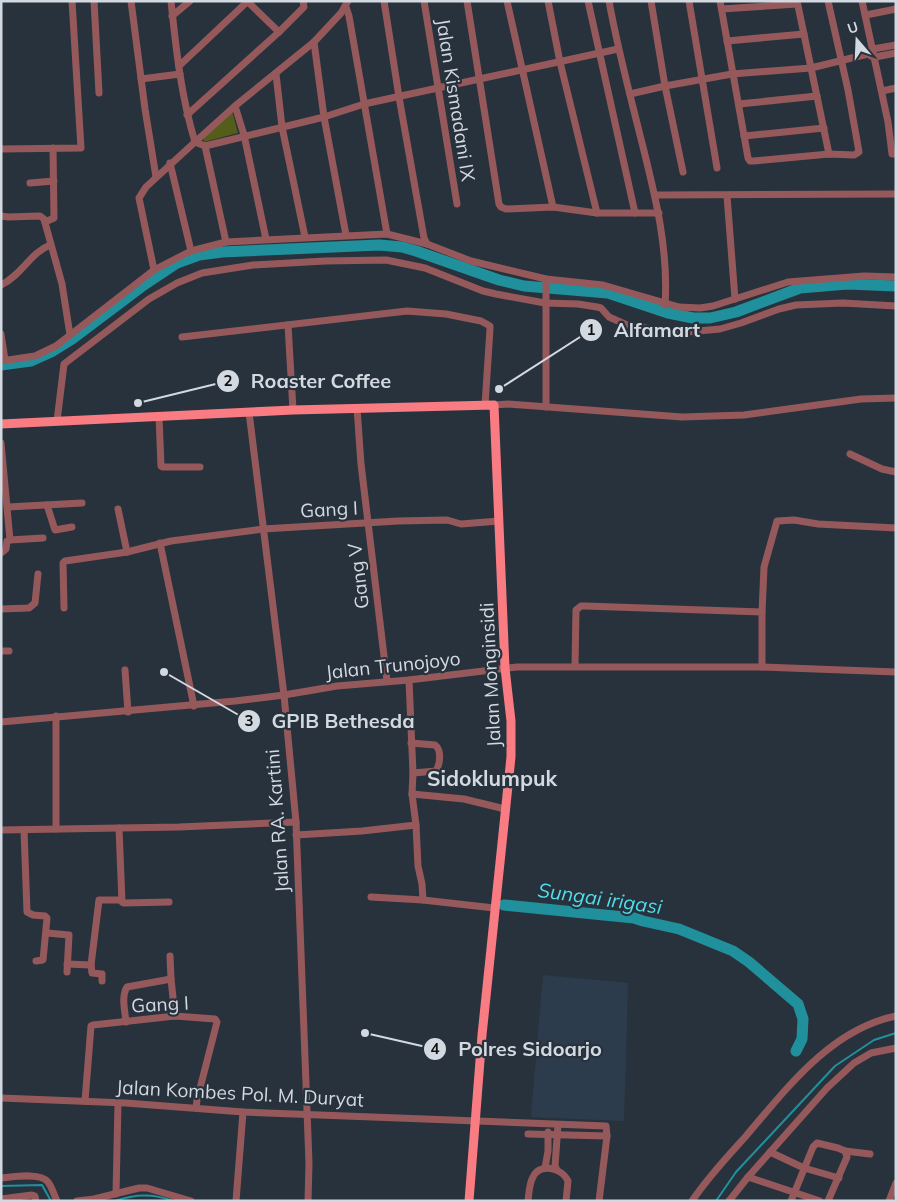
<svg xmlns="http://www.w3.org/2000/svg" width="897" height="1202" font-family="Mulish,sans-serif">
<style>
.built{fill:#2d3c4c}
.green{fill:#555d1b}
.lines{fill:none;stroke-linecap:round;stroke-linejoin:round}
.stream{stroke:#20919c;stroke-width:2}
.river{stroke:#20919c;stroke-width:11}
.minor{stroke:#96595b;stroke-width:7}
.major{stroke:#f97c83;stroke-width:9}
.labels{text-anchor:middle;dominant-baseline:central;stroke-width:4.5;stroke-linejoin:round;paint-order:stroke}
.street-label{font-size:19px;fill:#d3d9e0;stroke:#28323d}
.water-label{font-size:20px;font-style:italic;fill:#51ddeb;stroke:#28323d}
.quarter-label{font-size:21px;font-weight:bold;fill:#d3d9e0;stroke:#28323d}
.leader{fill:none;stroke:#d3d9e0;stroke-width:2}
.callout-dot{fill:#d3d9e0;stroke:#28323d;stroke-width:2}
.mark-label{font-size:15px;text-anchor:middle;font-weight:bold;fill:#111}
.callout-label{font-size:20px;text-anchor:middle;font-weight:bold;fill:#d3d9e0;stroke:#28323d;stroke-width:4.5;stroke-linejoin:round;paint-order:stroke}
</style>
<rect width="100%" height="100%" fill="#28323d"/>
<!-- built -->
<polygon class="built" points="543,975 628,983 624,1121 531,1117"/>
<!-- green -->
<polygon class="green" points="232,111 238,133 204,142 203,137"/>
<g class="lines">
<!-- stream -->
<g class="stream">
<polyline points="1,1186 42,1185 51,1201"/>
<path d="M 115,1201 C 134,1194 153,1193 173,1201"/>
<polyline points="716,1201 736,1172 835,1066 874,1040 896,1033"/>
</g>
<!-- river -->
<g class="river">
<polyline points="1,365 31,361 51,352 72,339 141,287 177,263 199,255 222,252 379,245 402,247 416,251 499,280 524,286 608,293 668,313 693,318 710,318 736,312 800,288 847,284 896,286"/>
<polyline points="504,905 634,918 643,921 679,929 733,951 749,962 798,1004 803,1019 802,1039 796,1051"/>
</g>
<!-- minor -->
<g class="minor">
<polyline points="94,1 99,93"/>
<polyline points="131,1 145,109 156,177"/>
<polyline points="384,1 399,97 424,238 427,244"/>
<polyline points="424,1 457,204"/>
<polyline points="467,1 499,204 501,207 506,209 553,207 597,213 659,213"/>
<polyline points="507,1 553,207"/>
<polyline points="548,1 560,62 597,213"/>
<polyline points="588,1 635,213"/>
<path d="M 609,1 C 617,46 629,91 640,135 C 654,191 669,247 665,305"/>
<polyline points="651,1 665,86 683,172"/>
<polyline points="689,1 717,168"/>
<polyline points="720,1 748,158 750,161 754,161 829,154 854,155 859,152 848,90 828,1"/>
<polyline points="797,1 829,154"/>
<polyline points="862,1 888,122 892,154 896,154"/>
<polyline points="346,7 349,16 387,234"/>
<polyline points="722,9 797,4"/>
<polyline points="866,15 896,9"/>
<polyline points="172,16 190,1"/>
<polyline points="279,32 304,7 303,1"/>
<polyline points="727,41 804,34"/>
<polyline points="314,42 324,117 346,235"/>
<polyline points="871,56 875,57 896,53"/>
<polyline points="179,66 248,1"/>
<polyline points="276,74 282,127 305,237"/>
<polyline points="141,79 180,74"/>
<polyline points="882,91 896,88"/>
<polyline points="630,94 665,86 732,74 811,68 868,54 873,49 896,45"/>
<polyline points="739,104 817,96"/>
<polyline points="235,106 244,135 266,239"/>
<polyline points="187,115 279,32 248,2"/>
<polyline points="744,136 824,128"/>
<polyline points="195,142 205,146 324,117 364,104 618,49"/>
<polyline points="195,142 235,106 314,42 341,13 348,1"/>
<polyline points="205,146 226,242"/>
<polyline points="1,149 81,148 72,1"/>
<polyline points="170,163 191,251"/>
<polyline points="30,183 54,181"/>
<polyline points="656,195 896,194"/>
<polyline points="727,196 735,299"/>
<polyline points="1,216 8,217 40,216 44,219 62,284 70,335"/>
<polyline points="45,222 54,218 53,148"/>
<path d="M 154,270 L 139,198 L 146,187 L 195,142 C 181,96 176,49 171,1"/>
<path d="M 1,285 C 22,275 30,253 50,245"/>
<polyline points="288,325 293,410"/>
<polyline points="1,334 5,360"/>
<polyline points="182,337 407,311 446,314 481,321 490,326 490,329 485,405"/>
<polyline points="1,361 35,356 56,346 154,270 191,251 226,242 387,234 427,244 471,261 546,279 603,285 679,307 700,308 713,306 788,282 864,276 896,277"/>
<polyline points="494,405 508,404 682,417 744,415 861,399 896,398"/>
<polyline points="546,407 546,279"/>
<polyline points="357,408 361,464 387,681"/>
<polyline points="249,412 284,695 296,822 309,1163 308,1201"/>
<polyline points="159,416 161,466 163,467 200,467"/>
<polyline points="57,421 64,364 149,299 177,283 202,273 253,265 325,261 386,260 425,268 483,291 496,294 545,303 578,304 597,307 601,308 609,317 627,325 676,333 720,329 741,323 779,309 796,305 843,303 896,306"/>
<polyline points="1,443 10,540 7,541 6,549 1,553"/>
<polyline points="850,454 882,469 896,472"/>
<polyline points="47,505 55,530 72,527"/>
<polyline points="8,507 82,503"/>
<polyline points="118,509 127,552"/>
<polyline points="10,540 43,538"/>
<polyline points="160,543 194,706"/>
<polyline points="64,608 63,563 65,561 127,552 171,541 263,529 398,521 447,520 461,524 499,521"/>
<polyline points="1,609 29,608 35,603 38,574"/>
<polyline points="762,612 764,567 777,521 794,520 818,524 896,528"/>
<polyline points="1,651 9,651"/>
<polyline points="575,666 576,610 581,606 585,606 762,612 762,667"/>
<polyline points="125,670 128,712"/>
<polyline points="409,680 413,773 412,794 416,825 418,866 422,884 423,900"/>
<polyline points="1,722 235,701 284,695 337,686 409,680 517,667 762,667 896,672"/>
<path d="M 411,743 L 435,745 C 442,750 440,764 436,771 L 413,773"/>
<polyline points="412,794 464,799 505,809"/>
<polyline points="119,828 122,902 124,903 169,902"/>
<polyline points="56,829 56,716"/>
<polyline points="1,830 179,827 296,822"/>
<polyline points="24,830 27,912 33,915 45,916 47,918 43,960 36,961"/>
<polyline points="296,835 362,831 416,825"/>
<polyline points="371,897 423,900 494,908"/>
<polyline points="47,933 69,935 67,972"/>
<polyline points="170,956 171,979"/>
<polyline points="67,964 91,965"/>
<polyline points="102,981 102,974 92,973 91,965 99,900 121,900"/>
<path d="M 126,1022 C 125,1011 121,996 127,987 L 171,979 L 175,1016"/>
<polyline points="1,1098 126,1103 243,1112 606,1126 607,1136 599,1201"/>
<polyline points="85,1101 91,1026 93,1025 175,1016 215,1019 217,1022 197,1100 196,1108"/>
<polyline points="528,1134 607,1136"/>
<polyline points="770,1152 804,1168 839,1178"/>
<polyline points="545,1168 548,1151 548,1132"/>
<polyline points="557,1170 555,1166 558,1125"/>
<polyline points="748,1177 820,1201"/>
<path d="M 1,1178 C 12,1177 41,1172 48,1182 C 52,1187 54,1195 57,1201"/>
<polyline points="116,1194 118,1103"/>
<polyline points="1,1199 32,1195 35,1196 36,1201"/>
<polyline points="77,1201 94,1199 139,1188 147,1188 191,1201"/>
<polyline points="236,1201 243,1112"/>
<path d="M 528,1201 C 529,1193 529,1184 533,1177 C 540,1162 562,1168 568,1181 L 566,1201"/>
<path d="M 692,1201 C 708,1177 727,1157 746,1136 C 787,1088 831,1029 896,1016"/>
<polyline points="729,1201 748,1177 827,1088 854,1063 871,1053 896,1048"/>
<polyline points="791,1201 813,1147 817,1143 838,1148 845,1151 870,1154"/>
<polyline points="828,1201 847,1157 845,1151"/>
<polyline points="889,1201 896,1183"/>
</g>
<!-- major -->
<polyline class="major" points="1,424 293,410 494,405 505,668 511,721 511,757 482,1035 469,1201"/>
</g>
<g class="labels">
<!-- street labels -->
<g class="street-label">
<text transform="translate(456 100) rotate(81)">Jalan Kismadani IX</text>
<text transform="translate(329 509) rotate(-3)">Gang I</text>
<text transform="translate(358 576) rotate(-97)">Gang V</text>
<text transform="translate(393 665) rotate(-6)">Jalan Trunojoyo</text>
<text transform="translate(490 675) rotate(-93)">Jalan Monginsidi</text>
<text transform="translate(277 821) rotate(-94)">Jalan RA. Kartini</text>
<text transform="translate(160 1004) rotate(-3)">Gang I</text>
<text transform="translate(240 1093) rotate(3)">Jalan Kombes Pol. M. Duryat</text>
</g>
<!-- water labels -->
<g class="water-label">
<text transform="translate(600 898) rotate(8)">Sungai irigasi</text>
</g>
<!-- quarter labels -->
<g class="quarter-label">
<text x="492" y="778">Sidoklumpuk</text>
</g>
</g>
<!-- callouts -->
<path class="leader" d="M499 389L591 330M138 403L228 381M164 672L249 721M365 1033L435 1049"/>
<g class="callout-dot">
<circle cx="499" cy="389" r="5"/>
<circle cx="138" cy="403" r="5"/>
<circle cx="164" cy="672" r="5"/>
<circle cx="365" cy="1033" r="5"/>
<circle cx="591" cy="330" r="12"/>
<circle cx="228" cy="381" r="12"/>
<circle cx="249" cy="721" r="12"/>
<circle cx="435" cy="1049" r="12"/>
</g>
<g class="mark-label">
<text x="591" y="335">1</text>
<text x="228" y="386">2</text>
<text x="249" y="726">3</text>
<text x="435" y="1054">4</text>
</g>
<g class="callout-label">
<text x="657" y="337">Alfamart</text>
<text x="321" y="388">Roaster Coffee</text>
<text x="343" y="728">GPIB Bethesda</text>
<text x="530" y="1056">Polres Sidoarjo</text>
</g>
<!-- border -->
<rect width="897" height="1202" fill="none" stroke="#d3d9e0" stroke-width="5"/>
<!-- north arrow -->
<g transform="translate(857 40) rotate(341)" stroke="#28323d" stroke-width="4" paint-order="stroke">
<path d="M0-4L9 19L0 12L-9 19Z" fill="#d3d9e0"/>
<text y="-8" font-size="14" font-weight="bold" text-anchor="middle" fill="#d3d9e0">U</text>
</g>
</svg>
